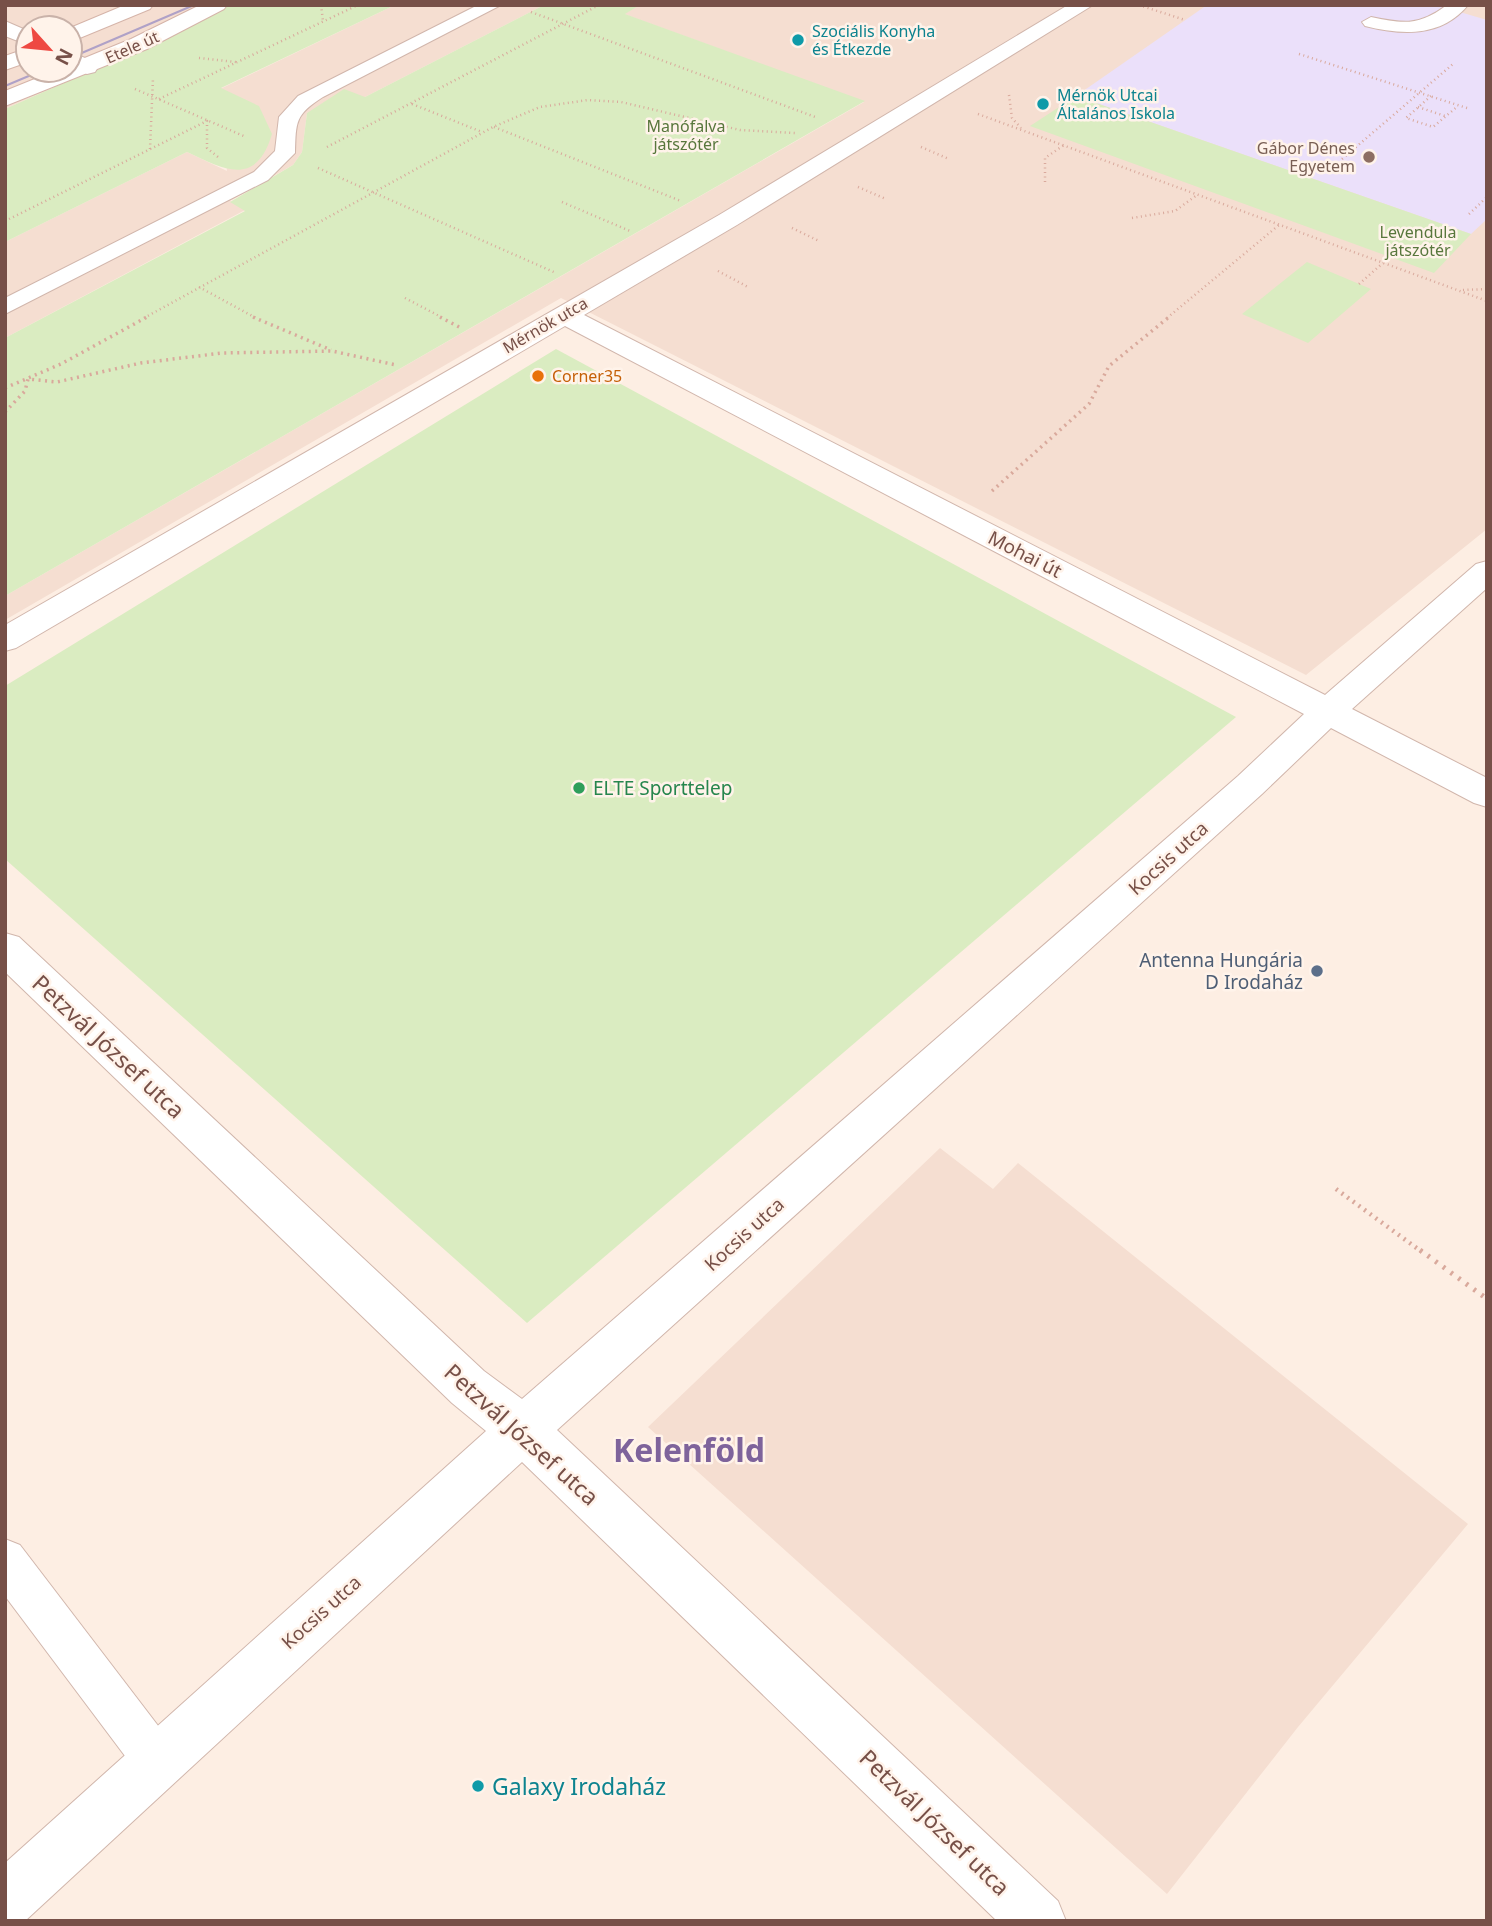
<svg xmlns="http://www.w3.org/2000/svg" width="1492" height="1926" font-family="'Noto Sans',sans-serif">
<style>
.residential{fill:#f5ded1;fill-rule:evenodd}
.education{fill:#ebe0fa}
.green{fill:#daecc1}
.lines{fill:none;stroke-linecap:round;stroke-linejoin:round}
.lane-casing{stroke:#d1b6ac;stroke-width:2}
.street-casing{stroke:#d1b6ac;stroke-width:2}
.secondary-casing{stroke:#d5b4a9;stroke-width:2}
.path-far3{stroke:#d9a99c;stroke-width:2.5;stroke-dasharray:1 3.5;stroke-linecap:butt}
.path-far2{stroke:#d9a99c;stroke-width:3.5;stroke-dasharray:2 4.5;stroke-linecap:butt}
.path-far1{stroke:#d9a99c;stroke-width:4.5;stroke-dasharray:2 5;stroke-linecap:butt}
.path{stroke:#d9a99c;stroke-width:5;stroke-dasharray:2.5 7;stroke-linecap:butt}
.lane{fill:#fff;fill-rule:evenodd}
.street{fill:#fff;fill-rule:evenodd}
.secondary{fill:#fff;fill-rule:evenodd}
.tram{stroke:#afa1c7;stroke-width:2}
.culture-dot{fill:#0f9aa8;stroke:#fff3ea;stroke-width:2.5}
.education-dot{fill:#8d6e63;stroke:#fff3ea;stroke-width:2.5}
.food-dot{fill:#e8710a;stroke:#fff3ea;stroke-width:2.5}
.leisure-dot{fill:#2e9e5b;stroke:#fff3ea;stroke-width:2.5}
.service-dot{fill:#5c6f8a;stroke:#fff3ea;stroke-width:2.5}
.labels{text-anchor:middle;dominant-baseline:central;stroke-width:5;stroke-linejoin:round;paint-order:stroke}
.far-culture-label{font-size:16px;fill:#0d838f;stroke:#fff3ea;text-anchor:start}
.far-street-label{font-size:16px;fill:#775048;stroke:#fff3ea}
.far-park-label{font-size:16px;fill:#58773c;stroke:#fff3ea}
.far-education-label{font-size:16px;fill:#785e54;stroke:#fff3ea;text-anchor:end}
.far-food-label{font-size:16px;fill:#c56008;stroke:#fff3ea;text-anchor:start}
.street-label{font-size:19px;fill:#775048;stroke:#fff3ea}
.leisure-label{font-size:19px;fill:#27864d;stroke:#fff3ea;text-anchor:start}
.service-label{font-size:19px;fill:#4e5e75;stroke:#fff3ea;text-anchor:end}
.near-street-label{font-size:23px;fill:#775048;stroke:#fff3ea}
.near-culture-label{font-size:23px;fill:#0d838f;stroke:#fff3ea;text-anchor:start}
.near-district-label{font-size:32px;font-weight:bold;fill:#7e639b;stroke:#fff3ea}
</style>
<rect width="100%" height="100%" fill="#fdeee3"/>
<!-- residential -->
<g class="residential">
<path d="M 5,5 L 230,5 L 154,43 L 5,109 ZM 28,28 L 70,28 L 70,70 L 28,70 Z"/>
<polygon points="395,5 544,5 365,97 307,113 302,152 293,165 230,201 245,210 5,338 5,242 187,152 227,171 220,89"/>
<polygon points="640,5 1487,5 1487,529 1306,675 561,298 5,620 5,596 864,102 624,14"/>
<polygon points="940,1148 993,1189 1018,1163 1468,1524 1298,1727 1167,1894 648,1427"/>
</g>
<!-- education -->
<polygon class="education" points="1207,5 1436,5 1487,20 1487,219 1471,234 1076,96"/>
<!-- green -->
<g class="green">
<path d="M 230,5 L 395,5 L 221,88 L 259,106 L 272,134 C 256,187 225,170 187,152 L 5,242 L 5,109 L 154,43 Z"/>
<polygon points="544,5 640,5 625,14 865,101 5,596 5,338 245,211 230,202 293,165 302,152 307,113 344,89 365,97"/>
<polygon points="1076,96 1471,234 1434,273 1030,126"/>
<polygon points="1307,262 1371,289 1308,343 1242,314"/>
<polygon points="556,349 1236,717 527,1323 5,859 5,686"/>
</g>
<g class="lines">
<defs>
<g id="lane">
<path d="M 478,5 L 501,5 L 323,97 C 295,115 296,121 295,153 L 268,180 L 5,314 L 5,298 L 254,172 L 275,151 L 279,117 L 298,96 Z"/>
<path d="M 1447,5 L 1468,5 C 1441,38 1401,35 1365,26 L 1362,22 L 1371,17 C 1404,24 1419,26 1447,5 Z"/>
<polygon points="5,1539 20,1545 172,1744 179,1760 172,1776 156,1783 140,1776 5,1596"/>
</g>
<g id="street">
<polygon points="1068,5 1093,5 737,225 584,315 1325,695 1476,564 1487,561 1487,588 1352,709 1487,778 1487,807 1474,803 1331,728 1262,794 557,1430 1058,1901 1066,1921 997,1921 522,1462 25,1921 5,1921 5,1863 486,1431 452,1403 5,972 5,933 19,937 484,1371 522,1399 1238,776 1304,714 565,326 16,648 5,651 5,625 719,215"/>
<polygon points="5,21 28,31 28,45 5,36"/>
<polygon points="70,52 95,62 98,67 95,72 87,74 70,67"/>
</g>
<g id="secondary">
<polygon points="125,5 153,5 150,9 70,42 70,28"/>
<polygon points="200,5 227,5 224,9 147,49 5,106 5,91 57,70 70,70 70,64 131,39"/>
<polygon points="28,48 28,62 5,70 5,56"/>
</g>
</defs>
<!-- lane casing -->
<use href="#lane" class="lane-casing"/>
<!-- street casing -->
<use href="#street" class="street-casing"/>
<!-- secondary casing -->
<use href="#secondary" class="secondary-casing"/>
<!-- path-far3 -->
<g class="path-far3">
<polyline points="321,5 323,21"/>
<polyline points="1139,5 1185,20"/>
<polyline points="531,12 818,118"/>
<polyline points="1299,54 1470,109"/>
<polyline points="199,58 236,62"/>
<polyline points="135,89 246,137"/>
<polyline points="1009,95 1012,118 1021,128"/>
<polyline points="1431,96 1406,118 1433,127 1458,106"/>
<polyline points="159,99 358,5"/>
<polyline points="412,104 482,132"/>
<polyline points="1418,107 1445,116"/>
<polyline points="978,114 1487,301"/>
<polyline points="494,127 681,201"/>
<polyline points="327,147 599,5"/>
<polyline points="921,147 949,159"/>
<polyline points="150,149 153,78"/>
<polyline points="1342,159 1453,64"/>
<polyline points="318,168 556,273"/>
<polyline points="1045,182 1045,158 1064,145"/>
<polyline points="858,187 886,199"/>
<polyline points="562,202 630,231"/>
<polyline points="1469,214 1487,197"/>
<polyline points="1132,218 1175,211 1197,195"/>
<polyline points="5,221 207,121 207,148 218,157"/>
<polyline points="792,228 819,241"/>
<polyline points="718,271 748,287"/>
<polyline points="1359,284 1383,263"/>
<polyline points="199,287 256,318"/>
<polyline points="1463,290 1487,289"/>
<polyline points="405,298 443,318"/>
<polyline points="144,318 493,127 540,107 588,100 621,102 740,130 795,133"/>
<polyline points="1167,318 1279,225"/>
</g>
<!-- path-far2 -->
<g class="path-far2">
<polyline points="253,317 331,350"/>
<polyline points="440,317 461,328"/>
<polyline points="5,388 61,364 147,317"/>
<polyline points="5,412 25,391 28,379 57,382 141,363 222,353 332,351 396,365"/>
<polyline points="992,491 1089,404 1109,366 1169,317"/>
</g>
<!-- path-far1 -->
<polyline class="path-far1" points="1336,1189 1422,1252"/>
<!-- path -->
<polyline class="path" points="1420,1250 1487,1299"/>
<!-- lane -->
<use href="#lane" class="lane"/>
<!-- street -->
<use href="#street" class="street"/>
<!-- secondary -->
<use href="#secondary" class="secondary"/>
<!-- tram -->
<g class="tram">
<polyline points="70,58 194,5"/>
<polyline points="5,86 43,70"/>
</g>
</g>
<!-- markers -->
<g class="culture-dot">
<circle cx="798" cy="40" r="7"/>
<circle cx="1043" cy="104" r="7"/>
<circle cx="478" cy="1786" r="7"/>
</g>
<circle class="education-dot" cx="1369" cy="157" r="7"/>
<circle class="food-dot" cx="538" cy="376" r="7"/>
<circle class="leisure-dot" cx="579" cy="788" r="7"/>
<circle class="service-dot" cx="1317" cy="971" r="7"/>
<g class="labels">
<!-- far-culture labels -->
<g class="far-culture-label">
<text x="812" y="31">Szociális Konyha<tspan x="812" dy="18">és Étkezde</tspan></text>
<text x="1057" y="95">Mérnök Utcai<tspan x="1057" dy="18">Általános Iskola</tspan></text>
</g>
<!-- far-street labels -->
<g class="far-street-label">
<text transform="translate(132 47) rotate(-24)">Etele út</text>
<text transform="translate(545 325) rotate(-30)">Mérnök utca</text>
</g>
<!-- far-park labels -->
<g class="far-park-label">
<text x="686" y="126">Manófalva<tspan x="686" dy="18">játszótér</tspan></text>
<text x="1418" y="232">Levendula<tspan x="1418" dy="18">játszótér</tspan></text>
</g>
<!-- far-education labels -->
<g class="far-education-label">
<text x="1355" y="148">Gábor Dénes<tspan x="1355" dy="18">Egyetem</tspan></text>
</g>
<!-- far-food labels -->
<g class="far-food-label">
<text x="552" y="376">Corner35</text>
</g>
<!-- street labels -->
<g class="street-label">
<text transform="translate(1025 554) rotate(27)">Mohai út</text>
<text transform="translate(1168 858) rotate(-42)">Kocsis utca</text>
<text transform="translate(744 1234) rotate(-42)">Kocsis utca</text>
<text transform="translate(321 1612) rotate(-42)">Kocsis utca</text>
</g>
<!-- leisure labels -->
<g class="leisure-label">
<text x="593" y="788">ELTE Sporttelep</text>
</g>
<!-- service labels -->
<g class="service-label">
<text x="1303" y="960">Antenna Hungária<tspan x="1303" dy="22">D Irodaház</tspan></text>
</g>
<!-- near-street labels -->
<g class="near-street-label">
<text transform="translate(109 1046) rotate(43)">Petzvál József utca</text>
<text transform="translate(522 1434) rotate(42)">Petzvál József utca</text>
<text transform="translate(935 1822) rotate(44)">Petzvál József utca</text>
</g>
<!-- near-culture labels -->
<g class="near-culture-label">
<text x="492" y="1786">Galaxy Irodaház</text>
</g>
<!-- near-district labels -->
<g class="near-district-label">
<text x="689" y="1449">Kelenföld</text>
</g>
</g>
<!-- border -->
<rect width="1492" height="1926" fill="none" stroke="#775048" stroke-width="14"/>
<!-- north arrow -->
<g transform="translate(49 49) rotate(117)"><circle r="33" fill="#fff3ea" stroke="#c9b2a9" stroke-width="2"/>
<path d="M0-5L12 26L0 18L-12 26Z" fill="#ee4942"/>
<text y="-10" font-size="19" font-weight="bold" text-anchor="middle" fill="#775048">N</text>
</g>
</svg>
